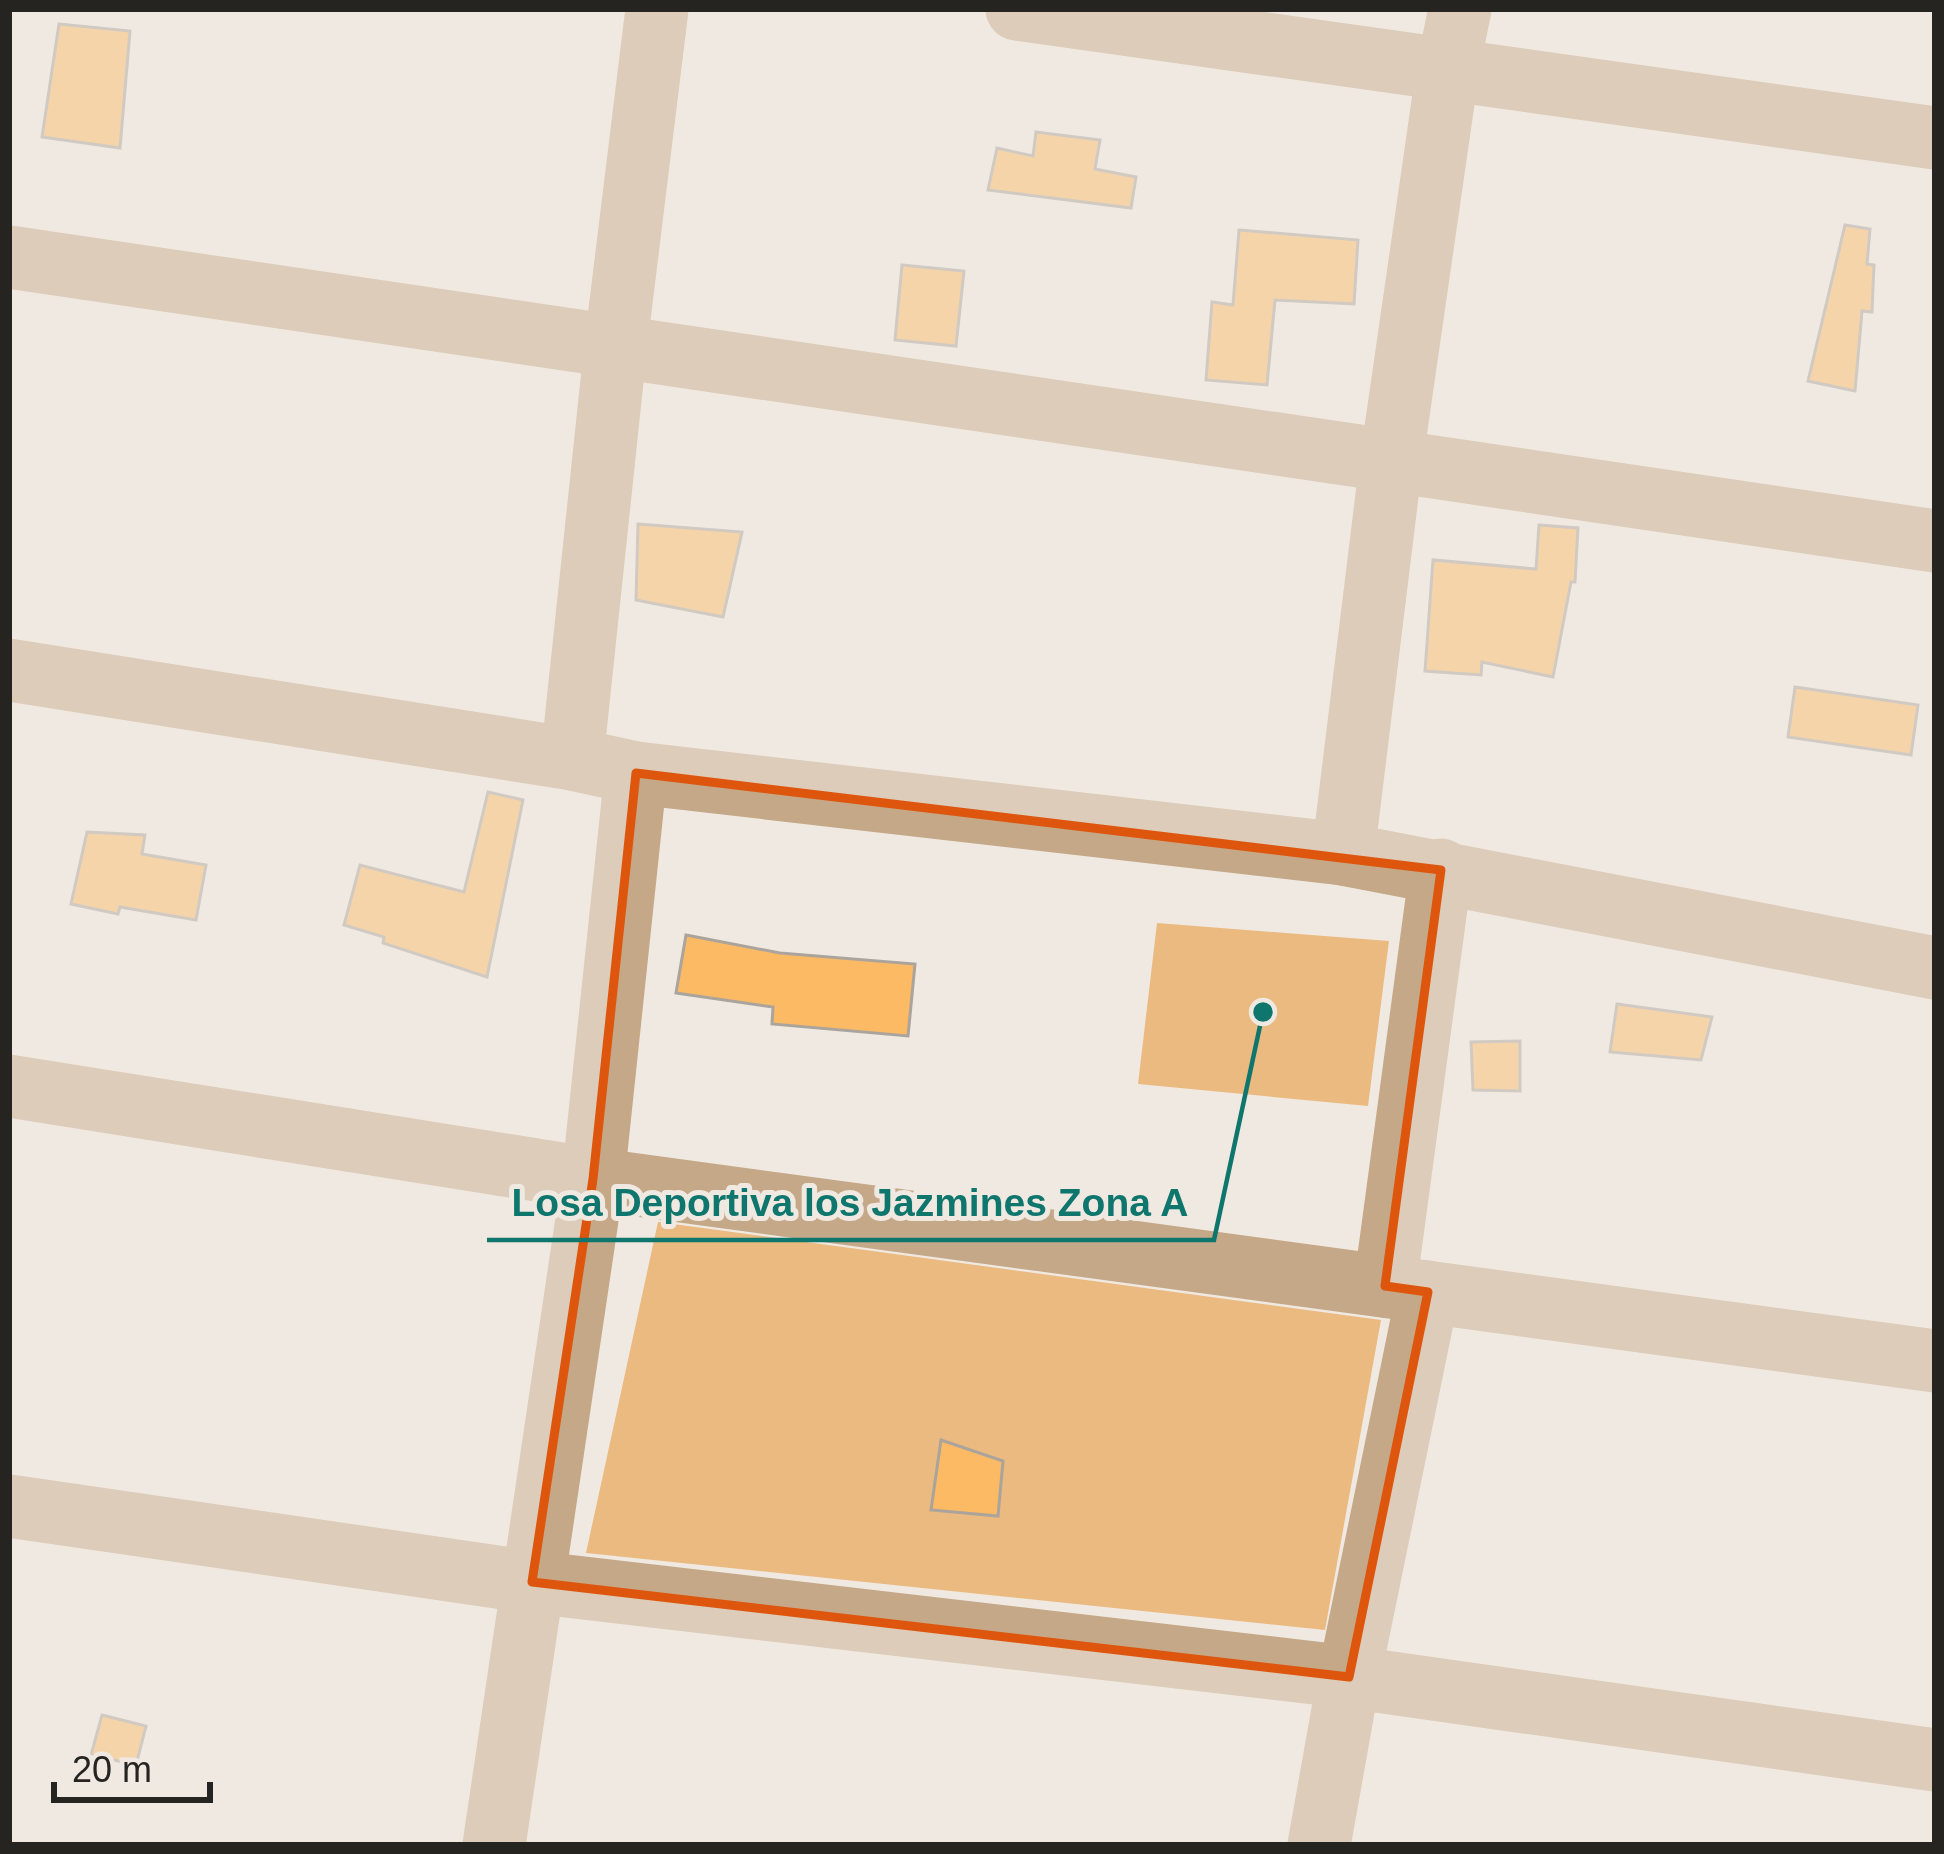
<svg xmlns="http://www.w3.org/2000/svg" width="1944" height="1854" font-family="Helvetica,sans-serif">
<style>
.green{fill:#ebba80}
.building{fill:#fcba65;stroke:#aba49c;stroke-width:3}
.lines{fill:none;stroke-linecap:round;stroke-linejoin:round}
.minor{stroke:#c5a887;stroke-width:63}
.marked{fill:none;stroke:#de560d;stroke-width:9;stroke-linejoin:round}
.leader{fill:none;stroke:#0f766e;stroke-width:4.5}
.callout-dot{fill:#0f766e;stroke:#f0e9e1;stroke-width:4.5}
.callout-label{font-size:39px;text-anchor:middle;font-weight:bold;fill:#0f766e;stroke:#f0e9e1;stroke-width:10;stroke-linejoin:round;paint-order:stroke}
</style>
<rect width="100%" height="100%" fill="#f0e9e1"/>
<!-- green -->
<g class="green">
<polygon points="1157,923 1389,941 1368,1106 1138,1084"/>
<polygon points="658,1222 1381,1320 1325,1630 586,1553"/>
</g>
<!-- building -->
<g class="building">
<polygon points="59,24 130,31 120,148 42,137"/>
<polygon points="1036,132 1100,140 1095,169 1136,177 1131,208 988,190 997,148 1033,156"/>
<polygon points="1845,225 1870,229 1867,264 1874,265 1872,312 1862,311 1855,391 1808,381"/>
<polygon points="1239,230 1358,240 1354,304 1275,300 1267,385 1206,380 1212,302 1233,305"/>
<polygon points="902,265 964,271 956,346 895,340"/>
<polygon points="638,524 742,532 723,617 636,600"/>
<polygon points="1539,525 1578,528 1575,582 1571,582 1553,677 1482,662 1481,675 1425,671 1433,560 1536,569"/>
<polygon points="1795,687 1918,705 1911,755 1788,737"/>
<polygon points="488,792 523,800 487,977 383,943 384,937 344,925 360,865 464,892"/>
<polygon points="87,832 145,835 142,854 206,865 196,920 120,907 118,914 71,904"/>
<polygon points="686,935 780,953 915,964 908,1036 772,1024 773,1007 676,993"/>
<polygon points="1617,1004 1712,1017 1701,1060 1610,1052"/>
<polygon points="1520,1041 1520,1091 1473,1090 1471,1042"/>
<polygon points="941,1440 1003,1461 998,1516 931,1510"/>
<polygon points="102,1715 146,1726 136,1765 91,1755"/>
</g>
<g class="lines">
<!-- minor -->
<g class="minor">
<polyline points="1017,9 1935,138"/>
<path d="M 9,257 C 652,348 1293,449 1935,541"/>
<polyline points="9,670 572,759 636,773 1343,854 1935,968"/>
<polyline points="572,759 616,343 657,9"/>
<polyline points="1343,854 1391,463 1448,68 1460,9"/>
<polyline points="9,1086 593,1179 1935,1361"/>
<polyline points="1385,1286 1441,870"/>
<polyline points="9,1506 532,1582 1349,1677 1935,1760"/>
<polyline points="494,1845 593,1179 636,773"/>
<polyline points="1319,1845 1349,1677 1428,1292"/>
</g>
</g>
<!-- marked area -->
<path d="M0 0H1944V1854H0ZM 636,773 L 1441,870 L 1385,1286 L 1428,1292 L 1349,1677 L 532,1582 L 593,1179 Z" fill="#f0e9e1" fill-opacity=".55" fill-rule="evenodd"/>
<path class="marked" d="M 636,773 L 1441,870 L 1385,1286 L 1428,1292 L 1349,1677 L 532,1582 L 593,1179 Z"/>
<!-- callouts -->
<path class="leader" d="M1263 1012L1214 1240H487"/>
<circle class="callout-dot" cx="1263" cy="1012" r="12"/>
<g class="callout-label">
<text x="850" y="1216">Losa Deportiva los Jazmines Zona A</text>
</g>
<!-- border -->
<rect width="1944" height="1854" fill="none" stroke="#262420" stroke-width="24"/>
<!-- scale -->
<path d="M54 1782v18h156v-18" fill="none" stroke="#262420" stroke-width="6"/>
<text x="72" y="1782" font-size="36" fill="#262420" stroke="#f0e9e1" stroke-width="9" paint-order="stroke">20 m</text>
</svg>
